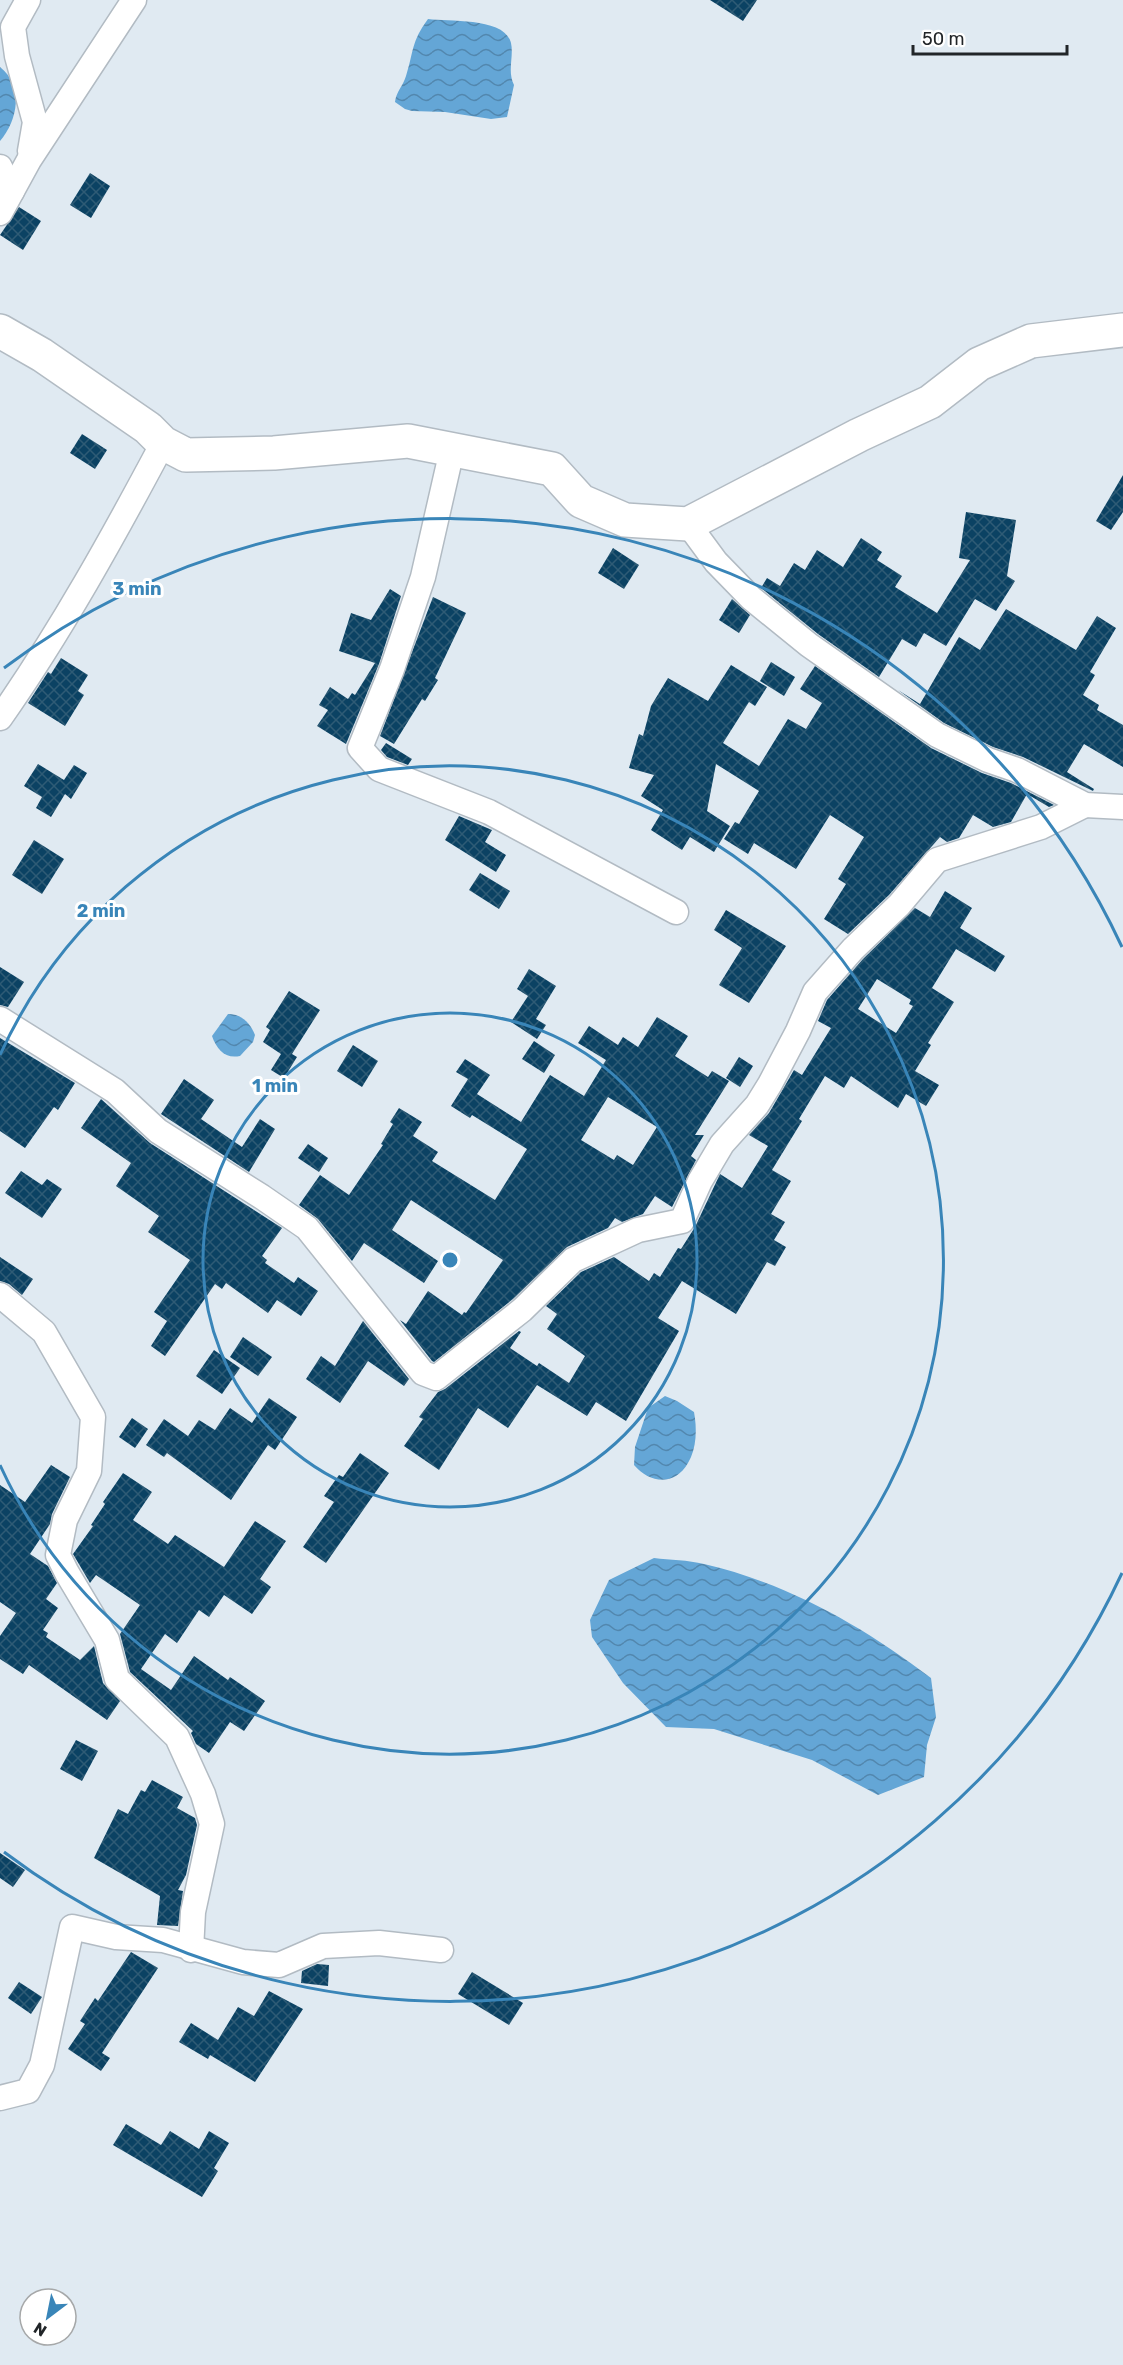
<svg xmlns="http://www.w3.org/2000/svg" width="1123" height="2365" font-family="Rubik,sans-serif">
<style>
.water{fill:url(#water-waves)}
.building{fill:url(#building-cross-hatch);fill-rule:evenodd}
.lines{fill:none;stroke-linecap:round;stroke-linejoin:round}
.street-casing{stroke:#b2bbc3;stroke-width:27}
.secondary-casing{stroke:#b2bbc3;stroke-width:36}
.street{stroke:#fff;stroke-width:24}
.secondary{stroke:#fff;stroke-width:33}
.ring{fill:none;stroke:#3985b8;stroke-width:3}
.centre{fill:#3985b8;stroke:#fff;stroke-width:3}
.ring-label{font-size:18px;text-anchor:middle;font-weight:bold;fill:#3985b8;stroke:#fff;stroke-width:6;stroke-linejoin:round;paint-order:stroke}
</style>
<defs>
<pattern id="water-waves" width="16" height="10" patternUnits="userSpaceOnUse" patternTransform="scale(1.5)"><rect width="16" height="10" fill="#64a6d6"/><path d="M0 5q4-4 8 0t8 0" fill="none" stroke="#5287ae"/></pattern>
<pattern id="building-cross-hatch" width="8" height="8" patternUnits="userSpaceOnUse" patternTransform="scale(1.5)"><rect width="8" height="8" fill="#0b4263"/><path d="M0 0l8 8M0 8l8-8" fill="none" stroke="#2e5b75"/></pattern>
</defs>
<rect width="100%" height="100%" fill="#e0eaf2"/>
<!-- water -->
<g class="water">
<path d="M 428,19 C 449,22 505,17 511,43 C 514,57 507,71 514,85 L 507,117 L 491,119 L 445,112 L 412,111 L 405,109 L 395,102 C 396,92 403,86 406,76 C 414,51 411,42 428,19 Z"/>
<path d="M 0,67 C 24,86 18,120 0,141 Z"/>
<path d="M 228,1014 C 242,1014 250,1023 255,1035 L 253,1042 L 240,1056 C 225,1059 217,1050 212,1036 Z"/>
<path d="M 665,1396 L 677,1401 L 694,1412 C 697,1428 697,1448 688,1463 C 675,1486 650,1484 634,1465 L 635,1447 L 648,1408 Z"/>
<path d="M 654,1558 C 670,1560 688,1560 704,1564 C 787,1583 863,1626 931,1678 L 936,1717 L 927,1745 L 924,1777 L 878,1795 L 812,1760 L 714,1729 L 666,1727 L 623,1683 L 592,1637 L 590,1620 L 609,1580 Z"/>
</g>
<!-- building -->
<g class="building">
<polygon points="710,0 757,0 743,21"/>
<polygon points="90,173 110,186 91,218 70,205"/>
<polygon points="19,207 41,221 23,250 0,235"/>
<polygon points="82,434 107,450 95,469 70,453"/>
<polygon points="1123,475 1123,512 1111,530 1096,521"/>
<polygon points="966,512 1016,520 1007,576 1015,581 996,611 975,599 946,646 924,633 916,647 902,639 879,677 818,634 761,588 767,578 780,586 794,563 805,570 817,550 843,567 861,538 882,552 877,560 902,576 895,587 937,613 970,560 959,558"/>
<polygon points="613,548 639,565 624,589 598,573"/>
<polygon points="390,589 401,596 379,664 346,744 317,726 328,710 319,705 330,687 348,699 352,693 355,695 375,663 339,651 351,613 371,620"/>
<polygon points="433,597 466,613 435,678 438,680 425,701 422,699 394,744 380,736"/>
<polygon points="732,599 750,615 739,633 719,620"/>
<polygon points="1006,609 1076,650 1097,616 1116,628 1090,672 1095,675 1083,695 1099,705 1097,710 1123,725 1123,767 1084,744 1067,772 1094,789 1093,791 1023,757 993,747 944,723 898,690 920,704 959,637 980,650"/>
<polygon points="61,658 88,675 78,691 84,695 65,726 28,703 48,672 51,674"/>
<polygon points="771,662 795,677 784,696 760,681"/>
<polygon points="731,665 767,687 755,706 749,702 723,743 759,766 788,719 806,729 822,703 800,689 815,666 931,748 982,773 1011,783 1054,805 1049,807 1027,794 1011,822 993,827 973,815 959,838 947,842 940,837 889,895 848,934 824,919 846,884 838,879 864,837 830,815 796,869 754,843 748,854 724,839 735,822 739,824 759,791 716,764 707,811 730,826 714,852 690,837 682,850 651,830 663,810 641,796 654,775 629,768 639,734 643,736 651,706 668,678 708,701"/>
<polygon points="386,743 412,759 408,765 387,757 381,750"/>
<polygon points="38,764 64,780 74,765 87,773 71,799 65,794 51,817 36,808 42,797 24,786"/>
<polygon points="459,816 492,830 485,842 506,855 496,872 445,840"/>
<polygon points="34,840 64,859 42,894 12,875"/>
<polygon points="480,873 510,891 499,909 469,890"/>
<path d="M 945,891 L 972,908 L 960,928 L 1005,956 L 995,972 L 956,949 L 932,988 L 954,1002 L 928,1043 L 931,1045 L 915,1071 L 939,1085 L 926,1106 L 906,1094 L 898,1108 L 851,1076 L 844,1088 L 825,1076 L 799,1119 L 802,1121 L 772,1170 L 791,1181 L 771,1214 L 785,1222 L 774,1240 L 786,1247 L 775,1266 L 767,1262 L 736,1314 L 682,1281 L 658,1318 L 679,1331 L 626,1421 L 596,1402 L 587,1416 L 537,1385 L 508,1428 L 478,1408 L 439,1470 L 404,1446 L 423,1419 L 419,1417 L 438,1392 L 445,1389 L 519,1331 L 521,1332 L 510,1348 L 537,1366 L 539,1363 L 569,1383 L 585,1356 L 547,1329 L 557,1314 L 546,1306 L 581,1272 L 614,1257 L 649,1281 L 654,1273 L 660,1277 L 678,1248 L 681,1249 L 695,1227 L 720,1174 L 742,1188 L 768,1146 L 749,1135 L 769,1113 L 794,1070 L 802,1075 L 831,1028 L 818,1021 L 827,1000 L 863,959 L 915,908 L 930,917 ZM 877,979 L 911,1000 L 909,1004 L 913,1006 L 896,1033 L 858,1009 Z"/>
<polygon points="726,910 786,946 749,1003 719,985 742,948 714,930"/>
<polygon points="0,967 24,982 8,1007 0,1005"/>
<polygon points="529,969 556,986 536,1019 546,1025 537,1039 511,1022 528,996 517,989"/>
<polygon points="289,991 320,1010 292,1054 297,1057 284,1078 271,1070 281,1054 263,1042 270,1030 266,1027"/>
<path d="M 657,1017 L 688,1036 L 675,1056 L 708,1077 L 712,1071 L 729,1081 L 695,1135 L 704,1135 L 691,1156 L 696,1160 L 672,1207 L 655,1196 L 643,1214 L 622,1222 L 615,1218 L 608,1228 L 567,1247 L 513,1299 L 434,1362 L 432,1361 L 400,1320 L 406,1324 L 428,1291 L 462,1315 L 464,1312 L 466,1313 L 503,1260 L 411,1200 L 392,1230 L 438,1261 L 424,1283 L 364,1243 L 352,1261 L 318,1219 L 299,1205 L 320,1175 L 349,1195 L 383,1145 L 381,1144 L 393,1124 L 390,1122 L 399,1108 L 422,1122 L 413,1136 L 438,1152 L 432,1161 L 495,1200 L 527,1149 L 472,1115 L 470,1118 L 451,1106 L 468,1079 L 456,1072 L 465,1059 L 490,1075 L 477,1094 L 521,1122 L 550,1075 L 584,1096 L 606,1060 L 578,1043 L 589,1026 L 618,1045 L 623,1037 L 638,1047 ZM 608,1097 L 657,1127 L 633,1165 L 617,1155 L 614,1160 L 581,1140 Z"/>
<polygon points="0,1038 75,1083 58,1110 54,1107 25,1148 0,1131"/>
<polygon points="534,1041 555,1055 544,1073 522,1059"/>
<polygon points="353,1045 378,1061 362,1087 337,1071"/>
<polygon points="739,1057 753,1066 740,1087 726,1078"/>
<polygon points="184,1079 214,1100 201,1119 242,1147 260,1119 275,1129 249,1172 161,1114"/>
<polygon points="101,1099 150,1143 282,1228 262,1256 267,1260 265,1263 294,1283 298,1277 318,1291 301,1316 277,1300 268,1313 226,1283 222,1289 215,1284 165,1356 151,1346 167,1321 154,1312 190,1260 148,1232 159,1216 116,1186 131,1163 81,1128"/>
<polygon points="308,1144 328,1158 319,1172 298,1158"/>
<polygon points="21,1171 42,1185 47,1179 62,1189 42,1218 5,1193"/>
<polygon points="0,1257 33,1279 22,1295 9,1284 0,1281"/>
<polygon points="363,1321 409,1379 404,1386 368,1361 340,1403 306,1379 321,1356 335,1366"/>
<polygon points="243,1337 272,1357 258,1376 230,1357"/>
<polygon points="214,1350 240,1368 222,1394 196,1376"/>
<polygon points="269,1398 297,1417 275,1450 268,1445 231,1500 167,1453 164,1457 146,1445 164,1419 188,1436 199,1420 215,1430 230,1408 252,1423"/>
<polygon points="132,1418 148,1429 135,1448 119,1437"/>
<polygon points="360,1453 389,1473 326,1563 303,1547 334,1502 324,1496 339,1475 343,1477"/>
<polygon points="51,1465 70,1477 52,1514 50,1524 30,1554 48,1566 57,1583 46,1599 58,1608 43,1630 48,1633 46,1637 80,1660 94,1646 103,1683 120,1701 107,1720 29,1665 23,1674 0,1659 0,1636 16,1613 0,1602 0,1485 25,1502"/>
<polygon points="123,1473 152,1492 133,1520 168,1544 175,1535 224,1567 255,1521 286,1541 260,1579 271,1587 252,1614 224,1595 209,1617 199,1610 177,1643 165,1634 141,1669 171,1690 194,1656 228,1680 230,1677 265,1701 244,1731 230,1722 209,1753 196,1744 191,1733 193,1731 130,1672 120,1634 140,1605 96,1575 90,1583 73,1554 93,1526 91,1525 105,1504 103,1502"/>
<polygon points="76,1740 98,1751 82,1781 60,1769"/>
<polygon points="152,1780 183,1797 177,1808 195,1818 197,1825 186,1875 178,1890 183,1891 178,1926 157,1925 160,1896 94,1858 118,1809 128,1814 141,1790 145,1792"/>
<polygon points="0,1853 25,1870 13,1887 0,1878"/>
<polygon points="131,1952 158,1968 102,2053 110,2058 101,2071 68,2049 85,2024 80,2021 95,1998 98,2001"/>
<polygon points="317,1964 329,1965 328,1986 301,1983 302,1971"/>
<polygon points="472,1972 523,2003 509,2025 458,1994"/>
<polygon points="19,1982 42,1997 31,2014 8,1998"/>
<polygon points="269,1991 303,2009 255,2082 210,2055 208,2059 179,2042 191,2023 218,2040 238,2007 254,2016"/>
<polygon points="126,2124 161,2145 170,2131 199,2149 209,2131 229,2143 214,2168 218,2171 202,2197 113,2145"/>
</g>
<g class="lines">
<defs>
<g id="street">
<polyline points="28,0 13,27 17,56 35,122 30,151"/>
<polyline points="0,167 12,191"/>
<polyline points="0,213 29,160 134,0"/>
<polyline points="452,450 423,577 392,669 360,748 379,769 489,812 676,912"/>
<polyline points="688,524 716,562 751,598 809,645 937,735 988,760 1017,770 1085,805 1123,807"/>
<path d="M 0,718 C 61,631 113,537 163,443"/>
<polyline points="0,1019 115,1091 158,1131 262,1197 307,1228 423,1373 436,1378 522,1310 573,1260 638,1230 682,1221 700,1181 722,1144 757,1105 770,1084 798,1031 815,992 853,949 899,905 937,860 1041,827 1085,805"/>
<polyline points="0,1295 44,1332 93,1417 89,1471 65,1520 58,1555 67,1573 107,1640 117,1679 177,1737 203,1794 212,1824 193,1912 191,1950"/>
<polyline points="0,2098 28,2091 42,2065 72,1927 116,1937 163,1940 243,1962 279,1965 323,1946 379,1943 441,1950"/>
</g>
<polyline id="secondary" points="0,331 42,355 148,428 163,443 186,455 274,453 408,441 552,469 581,501 625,520 688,524 859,435 930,402 979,364 1031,341 1123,330"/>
</defs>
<!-- street casing -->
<use href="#street" class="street-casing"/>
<!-- secondary casing -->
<use href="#secondary" class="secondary-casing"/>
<!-- street -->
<use href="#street" class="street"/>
<!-- secondary -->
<use href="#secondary" class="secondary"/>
</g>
<!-- distance rings -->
<g class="ring">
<circle cx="450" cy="1260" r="247"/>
<path d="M0 1055A494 494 0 1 1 0 1465"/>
<path d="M1122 1573A741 741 0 0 1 4 1852M4 668A741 741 0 0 1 1122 947"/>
</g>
<circle cx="450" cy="1260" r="9" class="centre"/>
<g class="ring-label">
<text x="137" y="595">3 min</text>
<text x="101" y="917">2 min</text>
<text x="275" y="1092">1 min</text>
</g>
<!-- north arrow -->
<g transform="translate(48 2317) rotate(212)"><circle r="28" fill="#ffffff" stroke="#a6a8a9" stroke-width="1.5"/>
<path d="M0-4.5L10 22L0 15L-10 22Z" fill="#3985b8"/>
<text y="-9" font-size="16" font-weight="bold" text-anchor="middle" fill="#212528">N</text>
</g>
<!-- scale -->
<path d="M913 45v9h154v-9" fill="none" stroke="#212528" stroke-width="3"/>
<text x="922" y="45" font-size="18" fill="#212528" stroke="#ffffff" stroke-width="4.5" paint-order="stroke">50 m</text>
</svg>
